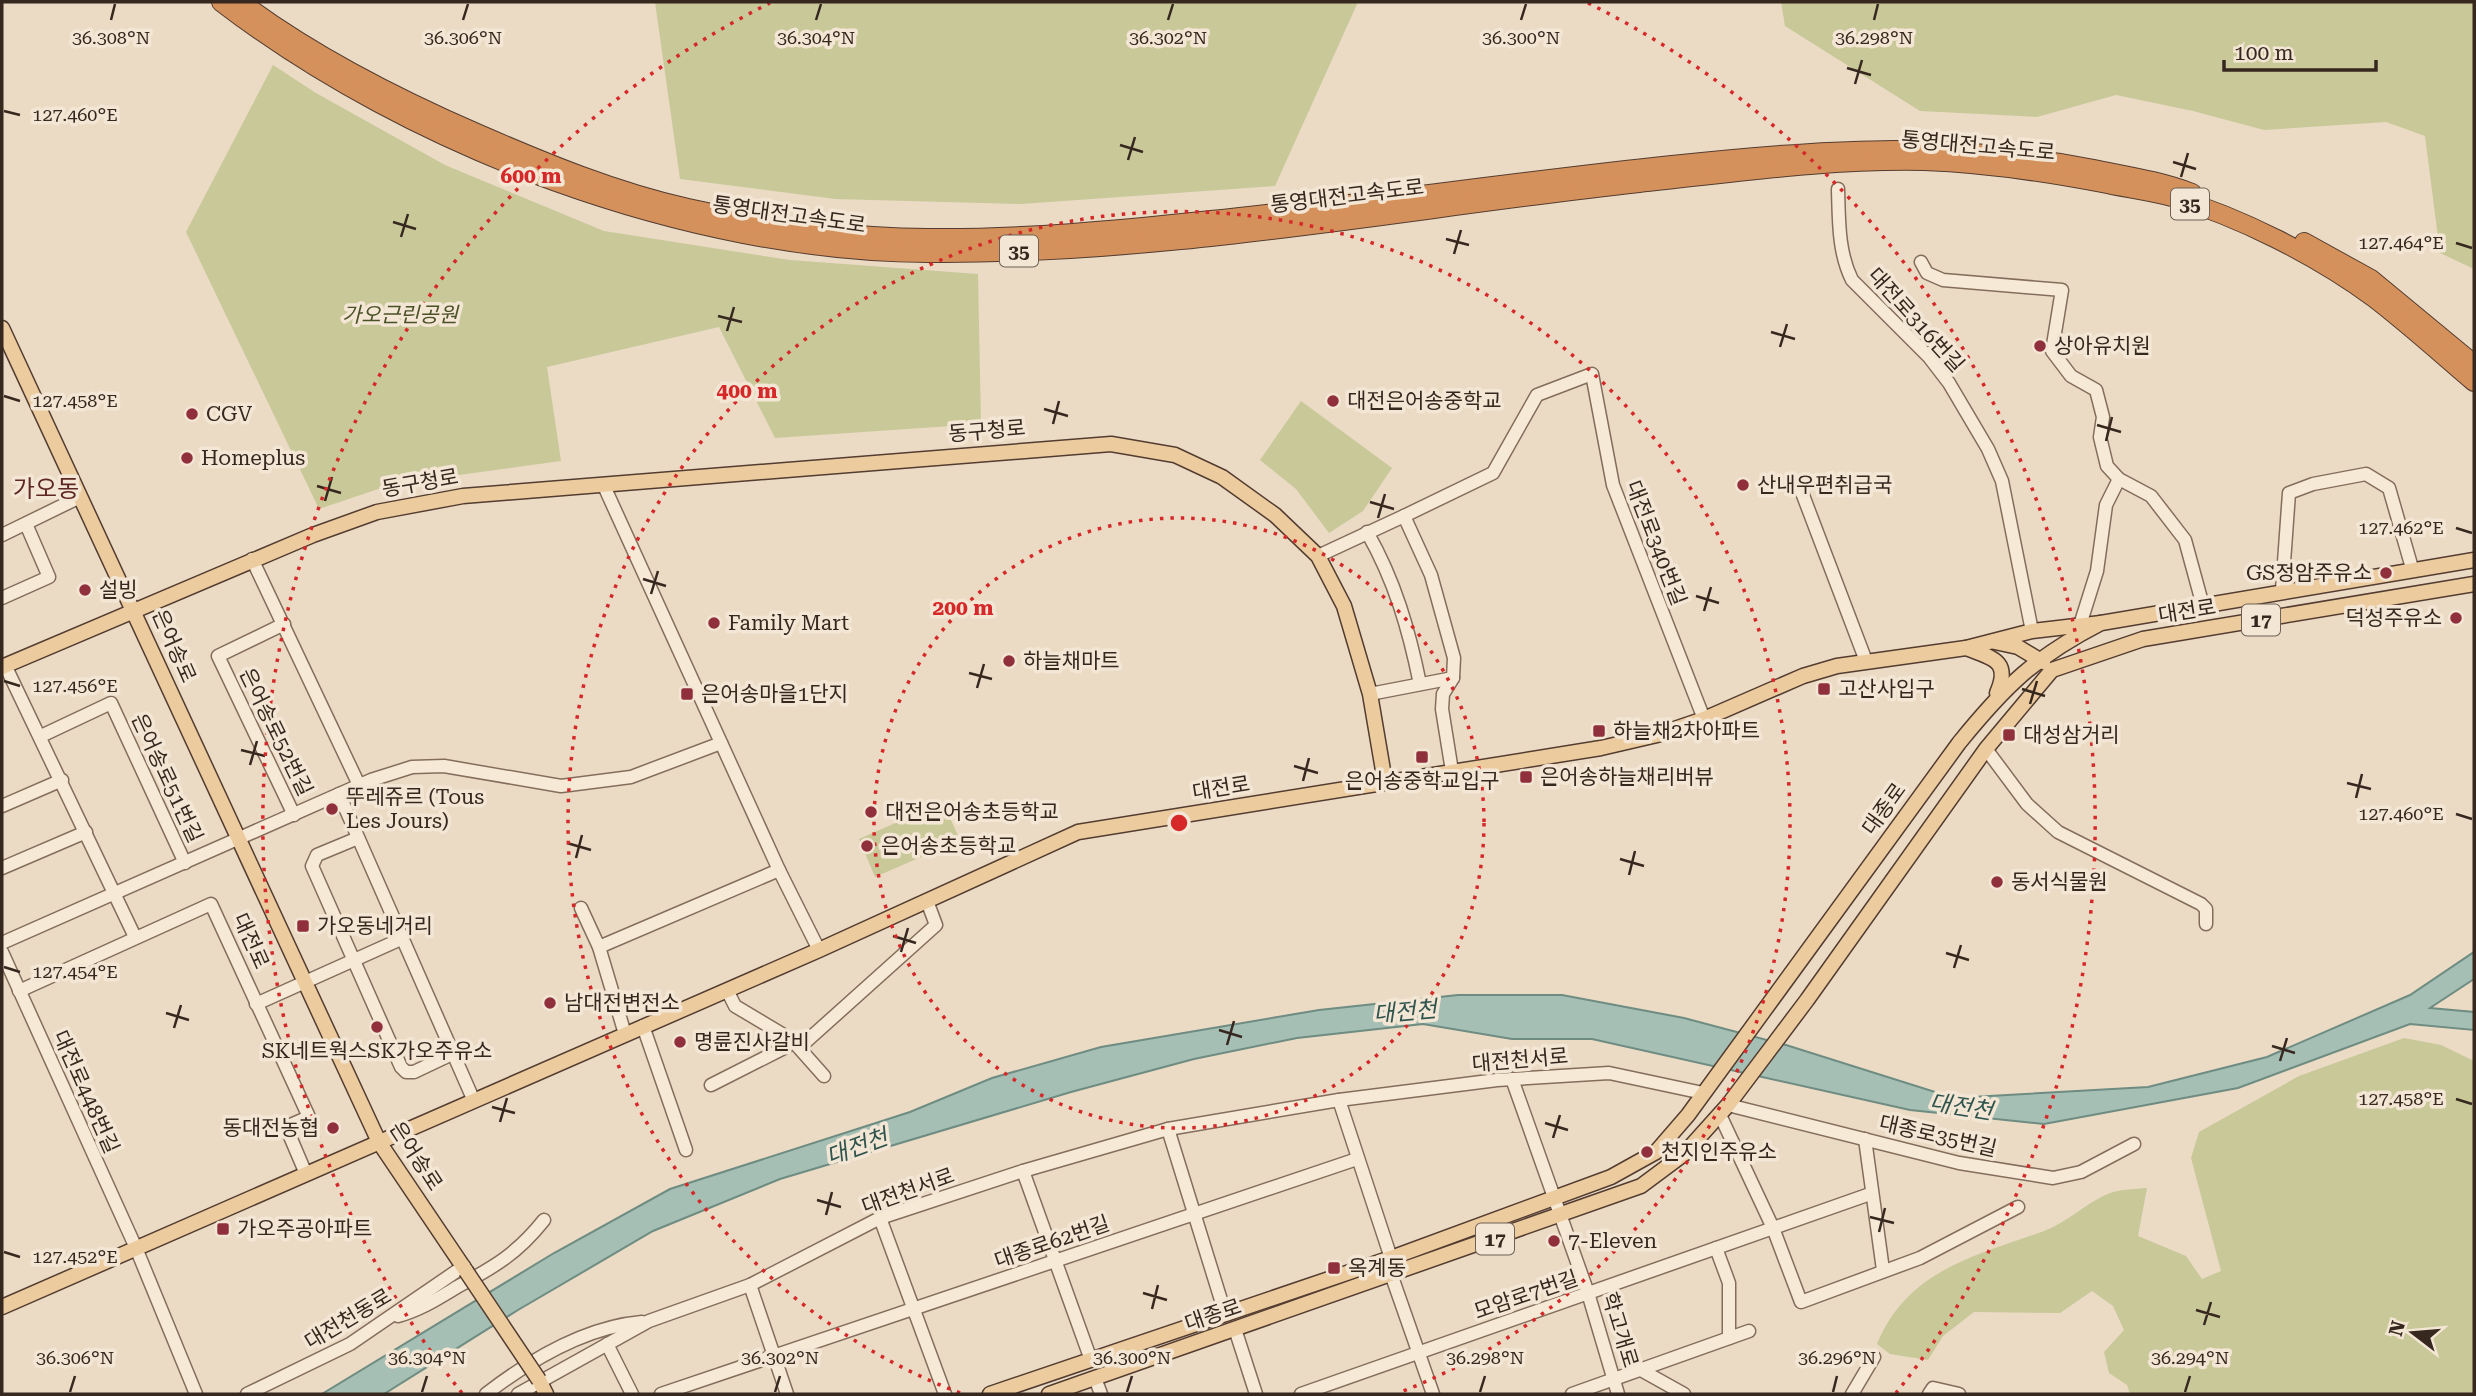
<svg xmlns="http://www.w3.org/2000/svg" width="2476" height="1396" font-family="'Roboto Serif','Noto Sans KR',serif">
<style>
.green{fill:#c8c899}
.water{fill:#a6bfb5;stroke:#6e8c81;stroke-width:2}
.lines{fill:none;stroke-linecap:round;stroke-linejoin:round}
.minor-casing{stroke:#856d5c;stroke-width:15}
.major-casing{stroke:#533c30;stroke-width:17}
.highway-casing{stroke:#533c30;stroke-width:20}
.minor{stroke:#f6ead7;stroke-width:12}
.major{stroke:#eccb9f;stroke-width:14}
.highway{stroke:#d5915b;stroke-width:18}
.major-bridge-casing{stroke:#533c30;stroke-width:17;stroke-linecap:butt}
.major-bridge{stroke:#eccb9f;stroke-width:14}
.ticks{fill:none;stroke:#36271f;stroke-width:2.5}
.ring{fill:none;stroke:#d62828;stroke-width:3.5;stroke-dasharray:3.5 7}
.poi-dot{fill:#90303c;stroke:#f3e6d4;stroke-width:2.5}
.labels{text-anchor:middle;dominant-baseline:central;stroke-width:7;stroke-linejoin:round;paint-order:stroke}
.shield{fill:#f3e6d4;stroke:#6f6055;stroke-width:2}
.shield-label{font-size:19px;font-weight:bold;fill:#36271f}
.street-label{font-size:21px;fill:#36271f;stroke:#f3e6d4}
.park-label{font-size:21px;font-style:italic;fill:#4b5127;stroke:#f3e6d4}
.poi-label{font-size:21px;fill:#36271f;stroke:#f3e6d4;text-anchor:start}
.water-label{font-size:23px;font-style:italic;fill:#2f544e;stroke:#f3e6d4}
.quarter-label{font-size:24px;fill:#5f2721;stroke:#f3e6d4}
.ticks-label{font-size:18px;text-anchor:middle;fill:#36271f;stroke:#f3e6d4;stroke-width:7;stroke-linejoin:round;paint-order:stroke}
.centre{fill:#d62828;stroke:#f3e6d4;stroke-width:3.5}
.ring-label{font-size:21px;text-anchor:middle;font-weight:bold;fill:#d62828;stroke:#f3e6d4;stroke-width:7;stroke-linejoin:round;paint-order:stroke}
</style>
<rect width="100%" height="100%" fill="#ebdbc5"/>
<!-- green -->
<g class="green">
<polygon points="655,2 1358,2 1275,186 1021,204 835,199 680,179"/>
<polygon points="1781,2 2474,2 2474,269 2440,253 2425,136 2386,122 2264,130 2193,111 2116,95 2037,117 1920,111 1785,26"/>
<polygon points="273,65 316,93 445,165 604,231 790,260 978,274 981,424 775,438 719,327 547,367 561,461 393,484 319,509 186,232"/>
<polygon points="1301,401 1392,468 1363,511 1329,533 1296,489 1260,460"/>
<polygon points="943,802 960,840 875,877 859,839"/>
<path d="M 2404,1038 L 2441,1045 L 2474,1061 L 2474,1394 L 2130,1394 L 2127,1385 L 2109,1373 L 2104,1352 L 2124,1330 L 2113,1306 L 2092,1291 L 2060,1313 L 1974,1312 L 1943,1336 L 1928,1360 L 1890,1354 L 1877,1344 C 1908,1269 1976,1256 2044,1231 C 2068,1222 2087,1202 2110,1193 C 2121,1189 2136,1189 2147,1188 L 2138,1236 L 2186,1256 L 2202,1279 L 2221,1271 L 2191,1158 L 2199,1132 L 2299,1076 Z"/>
</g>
<!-- water -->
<polygon class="water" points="2474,952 2474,979 2430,1008 2474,1012 2474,1030 2410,1024 2238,1088 2044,1124 1910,1110 1592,1039 1512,1039 1423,1024 1297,1038 1194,1059 1071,1092 780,1179 653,1231 518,1310 384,1394 322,1394 554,1253 670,1189 910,1112 992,1078 1101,1047 1319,1010 1458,995 1562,995 1684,1018 1786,1045 1954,1098 2148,1087 2267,1057 2410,995"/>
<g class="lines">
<defs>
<g id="minor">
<path d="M 1838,189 C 1839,220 1838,252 1852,280 L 1929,357 L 1949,383 L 1988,449 L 2002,481 L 2032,631"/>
<polyline points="1921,262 1927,273 1943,280 2062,290 2052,351 2071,376 2096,390 2103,417 2100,437 2107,466 2119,479 2151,496 2185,540 2203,606"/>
<polyline points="604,486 779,870 819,950"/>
<polyline points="1801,490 1866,661"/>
<polyline points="1404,516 1493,473 1537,395 1592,374 1613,485 1704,719"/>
<path d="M 1367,532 C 1395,581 1409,630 1420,684"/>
<polyline points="2,535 80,497"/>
<polyline points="1318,556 1404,516 1431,575 1454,658 1453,678 1443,694 1442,709 1452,771"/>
<polyline points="252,559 359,785"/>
<polyline points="2282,590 2289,493 2313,484 2366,474 2389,488 2412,568"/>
<polyline points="2,598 49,577 26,524"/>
<polyline points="284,624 218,656 294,815"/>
<polyline points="2080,625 2097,571 2106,505 2119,479"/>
<polyline points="5,665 135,937"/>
<polyline points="1370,694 1453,678"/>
<polyline points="41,736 111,703 185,863"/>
<polyline points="1986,749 2027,804 2058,832 2201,904 2206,909 2206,924"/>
<polyline points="339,794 474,1101"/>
<polyline points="2,806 62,780"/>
<polyline points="358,838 317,855 312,866 401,1067 406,1072 414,1072 454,1053"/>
<polyline points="2,868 86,832"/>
<polyline points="581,908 599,947 625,1034"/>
<polyline points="2,943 371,780 412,767 444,766 561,786 631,777 721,743"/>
<polyline points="599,947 779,870"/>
<polyline points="2,952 136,1248 196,1394"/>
<polyline points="727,990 735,1006 792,1040 824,1076"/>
<polyline points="19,991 211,904 309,1117 286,1127 306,1174"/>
<polyline points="256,1004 401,939"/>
<polyline points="643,1026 686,1150"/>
<polyline points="800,1047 936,925 927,901"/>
<polyline points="1512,1079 1588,1293 1618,1394"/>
<polyline points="711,1085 786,1047 792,1040"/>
<polyline points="1339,1100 1391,1258"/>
<polyline points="1728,1105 1959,1163 2053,1178 2081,1172 2134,1144"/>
<polyline points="1720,1115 1773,1228 1801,1302 1920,1258 2018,1207"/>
<polyline points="1168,1129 1225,1313"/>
<polyline points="1865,1139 1883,1270"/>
<polyline points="1023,1171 1091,1360"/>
<polyline points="880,1218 945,1394"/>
<polyline points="1716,1248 1729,1283 1729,1338"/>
<polyline points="1391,1274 1433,1394"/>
<polyline points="750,1285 787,1394"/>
<path d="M 398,1316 C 420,1310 437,1299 457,1287 C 494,1267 517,1254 544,1220"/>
<polyline points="1235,1329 1256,1394"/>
<polyline points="607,1344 632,1394"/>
<polyline points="1641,1370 1684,1394"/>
<polyline points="1095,1378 1101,1394"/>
<polyline points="247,1394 350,1344 464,1266"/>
<path d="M 486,1394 C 530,1360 585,1327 642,1322"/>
<polyline points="518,1394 649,1321 750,1285 880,1218 1023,1171 1168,1129 1339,1100 1497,1080 1609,1073 1703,1093"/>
<polyline points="661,1394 1357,1159"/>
<polyline points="1301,1394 1870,1194"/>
<polyline points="1572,1394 1749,1331"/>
<polyline points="1852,1394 1874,1357"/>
<polyline points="1929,1394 1933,1388 1959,1394"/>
</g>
<g id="major">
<polyline points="2,328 379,1142 466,1271"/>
<polyline points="1995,642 2018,647 2043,662"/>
<path d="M 1966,648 C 1993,658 2011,661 1997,693"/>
<polyline points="2,667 313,535 377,512 463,496 1111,444 1175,455 1222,477 1275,515 1318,556 1344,606 1370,694 1385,782"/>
<polyline points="2,1307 819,950 1078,832 1601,748 1657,735 1704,719 1803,676 1837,666 1966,648 2032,631 2101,623"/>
<polyline points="539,1380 546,1394"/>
<path d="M 990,1394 L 1391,1258 L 1611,1177 L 1656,1152 L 1688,1115 L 1959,743 C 2006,685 2035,657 2101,623 L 2474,560"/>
<polyline points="1049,1394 1641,1186 1684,1154 1728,1105 1807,1000 1986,749 2052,670 2143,639 2474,584"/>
</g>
<g id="highway">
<path d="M 221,2 C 411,148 688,252 928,253 C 1167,255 1403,209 1639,183 C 1734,173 1829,159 1924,161 C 1983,163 2044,172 2102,183 C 2125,188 2149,191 2172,197 C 2240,217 2317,256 2374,298 C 2408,324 2441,354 2474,382"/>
<path d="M 241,2 C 313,56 396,98 479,134 C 546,163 616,192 688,208 C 763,225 852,238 929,238 C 1023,239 1117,230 1211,220 C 1365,204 1518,181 1672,165 C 1820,149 1946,140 2094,169 C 2128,176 2161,181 2192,193"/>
<polyline points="2304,242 2371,279 2474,364"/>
</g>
</defs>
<!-- minor casing -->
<use href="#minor" class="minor-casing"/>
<!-- major casing -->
<use href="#major" class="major-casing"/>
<!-- highway casing -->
<use href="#highway" class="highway-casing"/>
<!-- minor -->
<use href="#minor" class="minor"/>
<!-- major -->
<use href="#major" class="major"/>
<!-- highway -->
<use href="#highway" class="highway"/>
<defs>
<polyline id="major-bridge" points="466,1271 539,1380"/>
</defs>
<!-- major-bridge casing -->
<use href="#major-bridge" class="major-bridge-casing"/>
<!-- major-bridge -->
<use href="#major-bridge" class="major-bridge"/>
</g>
<!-- ticks -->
<path class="ticks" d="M 111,20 L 115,4M 463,20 L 468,4M 816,20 L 821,4M 1168,20 L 1173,4M 1521,20 L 1526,4M 1874,20 L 1878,4M 1847,68 L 1871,75M 1855,84 L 1862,60M 4,111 L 20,115M 1120,145 L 1143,152M 1128,160 L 1135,137M 2173,162 L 2196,169M 2181,177 L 2188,153M 393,222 L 416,229M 401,237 L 408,214M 1446,239 L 1469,245M 2456,243 L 2472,248M 1454,254 L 1461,230M 718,316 L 742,322M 727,331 L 734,307M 1771,332 L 1795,339M 1780,347 L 1787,324M 4,396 L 20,401M 1044,409 L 1068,416M 1053,424 L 1059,401M 2097,425 L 2121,432M 2106,441 L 2112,417M 317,486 L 341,493M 325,501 L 332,477M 1370,502 L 1394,509M 1378,518 L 1385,494M 2456,528 L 2472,533M 643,579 L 666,586M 651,594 L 658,571M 1696,596 L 1719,603M 1704,611 L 1711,587M 969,673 L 992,679M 4,681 L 20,686M 977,688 L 984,664M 2022,689 L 2045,696M 2030,704 L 2037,681M 241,750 L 265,756M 250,765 L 257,741M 1294,766 L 1318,773M 1303,781 L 1309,758M 2347,783 L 2371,789M 2356,798 L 2362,774M 2456,814 L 2472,819M 567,843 L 591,850M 576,858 L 582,835M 1620,859 L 1644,866M 1629,875 L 1635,851M 893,936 L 916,943M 901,952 L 908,928M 1946,953 L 1969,960M 4,967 L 20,972M 1954,968 L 1961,945M 166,1013 L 189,1020M 174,1028 L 181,1005M 1219,1030 L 1242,1037M 1227,1045 L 1234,1021M 2272,1046 L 2295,1053M 2280,1061 L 2287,1038M 2456,1099 L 2472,1104M 492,1107 L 515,1113M 500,1122 L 507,1098M 1545,1123 L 1568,1130M 1553,1138 L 1560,1115M 817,1200 L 841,1207M 826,1215 L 832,1192M 1870,1217 L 1894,1223M 1879,1232 L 1885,1208M 4,1252 L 20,1257M 1143,1293 L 1167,1300M 1152,1309 L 1158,1285M 2196,1310 L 2220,1317M 2204,1325 L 2211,1302M 70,1392 L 75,1376M 422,1392 L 427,1376M 775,1392 L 780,1376M 1127,1392 L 1132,1376M 1480,1392 L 1485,1376M 1833,1392 L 1837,1376M 2185,1392 L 2190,1376"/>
<!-- distance rings -->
<g class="ring">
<circle cx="1179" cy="823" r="305"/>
<path d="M960 1393A611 611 0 1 1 1398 1393"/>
<path d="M462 1393A916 916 0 0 1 770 3M1588 3A916 916 0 0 1 1896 1393"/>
</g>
<!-- markers -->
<g class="poi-dot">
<circle cx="2040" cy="346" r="7"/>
<circle cx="1333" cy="401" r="7"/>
<circle cx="192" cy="414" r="7"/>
<circle cx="187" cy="458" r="7"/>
<circle cx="1743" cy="485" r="7"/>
<circle cx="2386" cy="573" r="7"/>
<circle cx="85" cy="590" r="7"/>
<circle cx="2456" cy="618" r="7"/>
<circle cx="714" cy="623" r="7"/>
<circle cx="1009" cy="661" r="7"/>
<rect x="1817" y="682" width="14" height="14" rx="3.5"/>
<rect x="680" y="687" width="14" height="14" rx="3.5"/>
<rect x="1592" y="724" width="14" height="14" rx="3.5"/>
<rect x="2002" y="728" width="14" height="14" rx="3.5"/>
<rect x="1415" y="750" width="14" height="14" rx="3.5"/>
<rect x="1519" y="770" width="14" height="14" rx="3.5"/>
<circle cx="332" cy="809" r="7"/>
<circle cx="871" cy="812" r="7"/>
<circle cx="867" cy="846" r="7"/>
<circle cx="1997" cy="882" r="7"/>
<rect x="296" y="919" width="14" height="14" rx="3.5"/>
<circle cx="550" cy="1003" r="7"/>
<circle cx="377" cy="1027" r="7"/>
<circle cx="680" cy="1042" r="7"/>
<circle cx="333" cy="1128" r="7"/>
<circle cx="1647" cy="1152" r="7"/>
<rect x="216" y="1222" width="14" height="14" rx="3.5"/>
<circle cx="1554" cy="1241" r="7"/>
<rect x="1327" y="1261" width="14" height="14" rx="3.5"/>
</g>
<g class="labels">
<!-- shield labels -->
<g class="shield">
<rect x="2171" y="188.5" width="38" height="31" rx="5"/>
<rect x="1000" y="235.5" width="38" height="31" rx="5"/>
<rect x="2242" y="604.5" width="38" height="31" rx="5"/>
<rect x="1476" y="1223.5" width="38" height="31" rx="5"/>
</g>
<g class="shield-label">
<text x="2190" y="204">35</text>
<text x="1019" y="251">35</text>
<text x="2261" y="620">17</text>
<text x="1495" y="1239">17</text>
</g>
<!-- street labels -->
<g class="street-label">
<text transform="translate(1978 146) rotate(5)">통영대전고속도로</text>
<text transform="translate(1347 196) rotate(-7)">통영대전고속도로</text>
<text transform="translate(789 215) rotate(8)">통영대전고속도로</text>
<text transform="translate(1916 320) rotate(48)">대전로316번길</text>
<text transform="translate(987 431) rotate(-5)">동구청로</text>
<text transform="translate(420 483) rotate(-10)">동구청로</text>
<text transform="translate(1656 543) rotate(69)">대전로340번길</text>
<text transform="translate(2187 611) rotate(-9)">대전로</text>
<text transform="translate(174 646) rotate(66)">은어송로</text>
<text transform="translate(276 732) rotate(64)">은어송로52번길</text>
<text transform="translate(167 778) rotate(65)">은어송로51번길</text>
<text transform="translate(1221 788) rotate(-9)">대전로</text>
<text transform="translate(1884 809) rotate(-54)">대종로</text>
<text transform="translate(251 941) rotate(66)">대전로</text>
<text transform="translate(1520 1060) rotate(-5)">대전천서로</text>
<text transform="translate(86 1092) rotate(66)">대전로448번길</text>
<text transform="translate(1938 1136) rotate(13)">대종로35번길</text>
<text transform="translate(416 1156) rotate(57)">은어송로</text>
<text transform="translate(908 1191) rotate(-20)">대전천서로</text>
<text transform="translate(1052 1242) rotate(-19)">대종로62번길</text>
<text transform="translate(1526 1295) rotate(-19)">모암로7번길</text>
<text transform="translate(1213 1315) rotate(-19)">대종로</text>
<text transform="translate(348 1319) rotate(-31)">대전천동로</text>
<text transform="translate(1620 1330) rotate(73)">학고개로</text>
</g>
<!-- park labels -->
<g class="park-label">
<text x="400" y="315">가오근린공원</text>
</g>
<!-- poi labels -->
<g class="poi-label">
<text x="2054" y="346">상아유치원</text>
<text x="1347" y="401">대전은어송중학교</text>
<text x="206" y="414">CGV</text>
<text x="201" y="458">Homeplus</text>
<text x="1757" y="485">산내우편취급국</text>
<text x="2372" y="573" text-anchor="end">GS정암주유소</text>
<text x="99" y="590">설빙</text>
<text x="2442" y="618" text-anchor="end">덕성주유소</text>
<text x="728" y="623">Family Mart</text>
<text x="1023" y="661">하늘채마트</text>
<text x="1838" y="689">고산사입구</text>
<text x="701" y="694">은어송마을1단지</text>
<text x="1613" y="731">하늘채2차아파트</text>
<text x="2023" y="735">대성삼거리</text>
<text x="1540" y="777">은어송하늘채리버뷰</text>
<text x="1422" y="781" text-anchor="middle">은어송중학교입구</text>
<text x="346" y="797">뚜레쥬르 (Tous<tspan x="346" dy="24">Les Jours)</tspan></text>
<text x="885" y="812">대전은어송초등학교</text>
<text x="881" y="846">은어송초등학교</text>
<text x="2011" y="882">동서식물원</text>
<text x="317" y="926">가오동네거리</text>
<text x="564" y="1003">남대전변전소</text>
<text x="694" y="1042">명륜진사갈비</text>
<text x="377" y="1051" text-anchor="middle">SK네트웍스SK가오주유소</text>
<text x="319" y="1128" text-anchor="end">동대전농협</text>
<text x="1661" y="1152">천지인주유소</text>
<text x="237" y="1229">가오주공아파트</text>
<text x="1568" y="1241">7-Eleven</text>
<text x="1348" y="1268">옥계동</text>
</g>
<!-- water labels -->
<g class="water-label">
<text transform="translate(1405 1012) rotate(-5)">대전천</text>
<text transform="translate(1961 1107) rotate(9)">대전천</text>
<text transform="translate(857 1147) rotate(-20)">대전천</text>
</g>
<!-- quarter labels -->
<g class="quarter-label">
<text x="46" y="489">가오동</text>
</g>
</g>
<g class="ticks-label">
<text x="111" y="44">36.308°N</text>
<text x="463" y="44">36.306°N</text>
<text x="816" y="44">36.304°N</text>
<text x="1168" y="44">36.302°N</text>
<text x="1521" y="44">36.300°N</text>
<text x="1874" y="44">36.298°N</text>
<text x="75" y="121">127.460°E</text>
<text x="2401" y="249">127.464°E</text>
<text x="75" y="407">127.458°E</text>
<text x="2401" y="534">127.462°E</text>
<text x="75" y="692">127.456°E</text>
<text x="2401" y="820">127.460°E</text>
<text x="75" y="978">127.454°E</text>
<text x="2401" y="1105">127.458°E</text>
<text x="75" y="1263">127.452°E</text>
<text x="75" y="1364">36.306°N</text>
<text x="427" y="1364">36.304°N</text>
<text x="780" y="1364">36.302°N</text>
<text x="1132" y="1364">36.300°N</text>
<text x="1485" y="1364">36.298°N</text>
<text x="1837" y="1364">36.296°N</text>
<text x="2190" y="1364">36.294°N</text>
</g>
<circle cx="1179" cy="823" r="10" class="centre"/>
<g class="ring-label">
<text x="531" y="183">600 m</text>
<text x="747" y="398">400 m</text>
<text x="963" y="615">200 m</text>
</g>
<!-- border -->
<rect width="2476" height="1396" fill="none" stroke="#36271f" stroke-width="7"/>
<!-- north arrow -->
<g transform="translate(2413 1333) rotate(286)" stroke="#f3e6d4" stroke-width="5" paint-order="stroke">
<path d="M0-5L12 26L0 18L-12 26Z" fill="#36271f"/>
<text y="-10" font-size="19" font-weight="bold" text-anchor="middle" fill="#36271f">N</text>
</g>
<!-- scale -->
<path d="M2224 60v10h152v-10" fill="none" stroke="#36271f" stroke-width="3.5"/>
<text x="2234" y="60" font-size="21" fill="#36271f" stroke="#f3e6d4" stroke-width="5" paint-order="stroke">100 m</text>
</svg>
